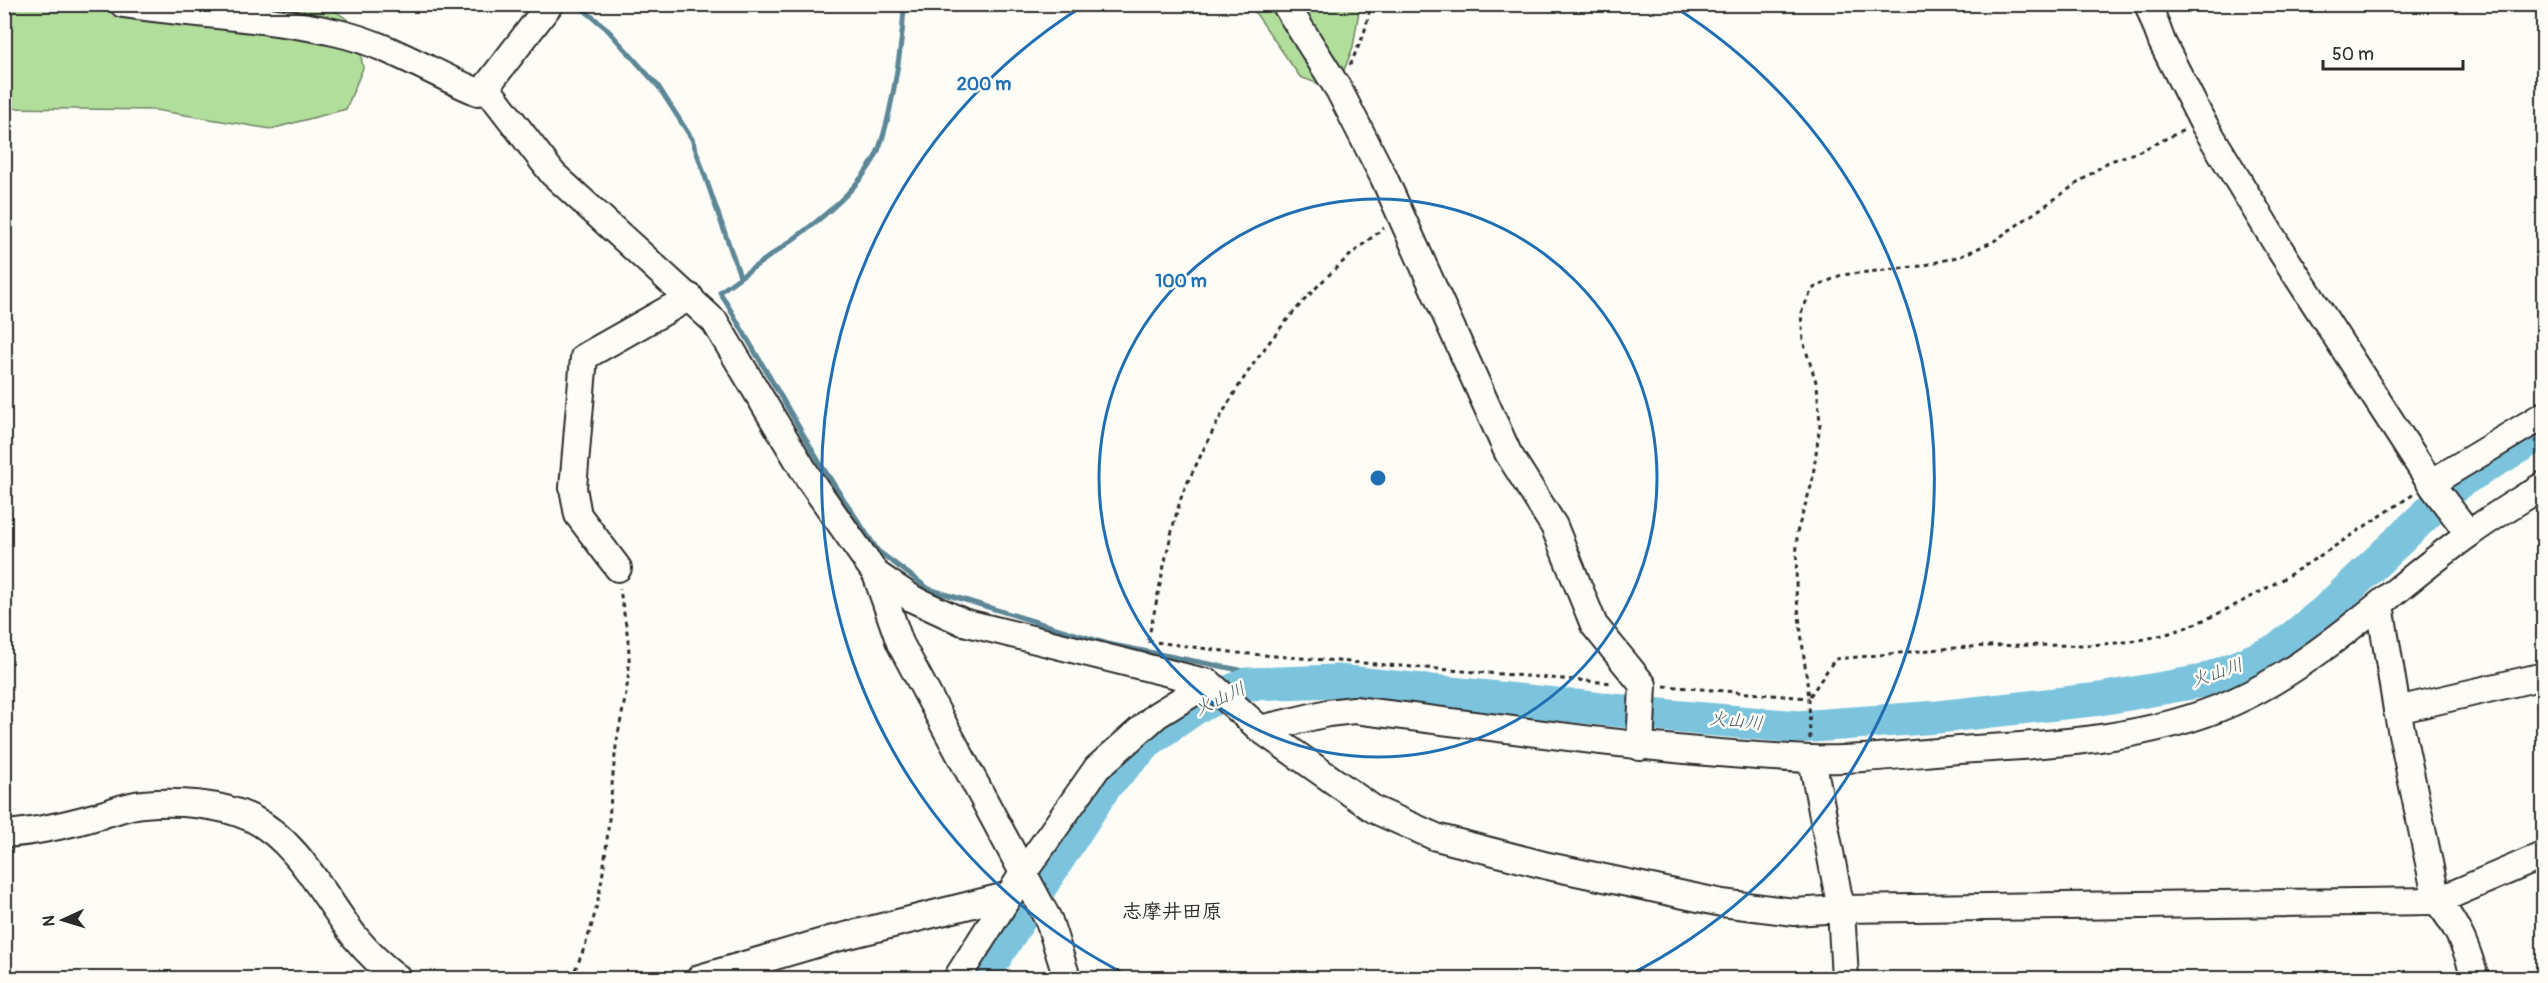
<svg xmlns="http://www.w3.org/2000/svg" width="2548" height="983" font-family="Pangolin,'Klee One',sans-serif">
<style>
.green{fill:#b2de9c;stroke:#6e8464;stroke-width:1.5}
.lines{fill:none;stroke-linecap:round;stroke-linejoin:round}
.stream{stroke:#5c8796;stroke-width:5}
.river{stroke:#7cc4dd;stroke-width:33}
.minor-casing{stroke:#2b2b2b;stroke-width:30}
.path{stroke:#2b2b2b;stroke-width:3;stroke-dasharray:4.5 4.5;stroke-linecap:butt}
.minor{stroke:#fdfcf7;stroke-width:26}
.ring{fill:none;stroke:#1f6fb2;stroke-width:3}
.labels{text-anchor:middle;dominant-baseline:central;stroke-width:5;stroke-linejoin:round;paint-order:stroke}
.water-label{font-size:18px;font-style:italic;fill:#435960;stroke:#fdfcf7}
.quarter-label{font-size:20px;font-weight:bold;fill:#2b2b2b;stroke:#fdfcf7}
.centre{fill:#1f6fb2;stroke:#fdfcf7;stroke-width:3}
.ring-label{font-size:18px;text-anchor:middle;font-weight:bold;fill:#1f6fb2;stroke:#fdfcf7;stroke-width:5;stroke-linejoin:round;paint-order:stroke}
</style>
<rect width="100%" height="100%" fill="#fdfcf7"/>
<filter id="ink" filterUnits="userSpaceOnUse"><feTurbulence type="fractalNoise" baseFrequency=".0167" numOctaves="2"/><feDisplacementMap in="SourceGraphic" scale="12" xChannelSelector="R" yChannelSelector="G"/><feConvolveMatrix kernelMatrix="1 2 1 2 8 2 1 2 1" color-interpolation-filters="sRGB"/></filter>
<g filter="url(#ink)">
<!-- green -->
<g class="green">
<polygon points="5,5 327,5 356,26 363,68 346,109 271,129 155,110 5,108"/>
<polygon points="1250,5 1360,5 1353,47 1341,78 1324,86 1300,77"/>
</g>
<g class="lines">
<!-- stream -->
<g class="stream">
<polyline points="577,4 606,28 658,86 692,139 740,276"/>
<path d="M 904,4 C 903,39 890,133 873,161 C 840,215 769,254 720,292 L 821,465 L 878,551 L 929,589 L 1108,644 L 1250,672 L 1283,681"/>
</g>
<!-- river -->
<polyline class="river" points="982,978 1106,785 1151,739 1197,707 1246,684 1337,681 1670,716 1798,727 1938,717 2100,699 2203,681 2277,650 2325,611 2461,481 2544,432"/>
<defs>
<g id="minor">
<path d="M 123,4 C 194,15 268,17 338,33 C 387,44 432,73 478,92 L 486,87 L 550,4"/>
<polyline points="1285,4 1339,90 1384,178 1508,453 1554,526 1594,625 1643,685 1640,747"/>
<polyline points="2148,4 2162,42 2202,121 2279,248 2434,488 2469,534"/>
<polyline points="486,87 553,174 715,322 809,479 876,574 900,643 1049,921 1067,978"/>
<polyline points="2431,483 2544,415"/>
<polyline points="618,568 578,515 573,488 584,357 690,297"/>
<polyline points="876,574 913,599 963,622 1209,683 1260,729 1375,810 1436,837 1548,866 1722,903 1794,912 1841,909 2437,901 2544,855"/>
<path d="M 2380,605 L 2397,710 L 2437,901 C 2458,926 2467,948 2475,978"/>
<polyline points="2397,710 2544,676"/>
<path d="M 1260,729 L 1328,713 L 1354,710 C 1506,728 1657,752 1810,759 C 1861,761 1923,752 1975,749 C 2060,744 2152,738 2231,703 C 2318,665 2392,589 2469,534 C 2493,516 2519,501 2544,485"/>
<polyline points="1812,759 1841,909 1845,978"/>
<path d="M 4,834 C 34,832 66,825 94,817 C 110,813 127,805 143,804 C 176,801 219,803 251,818 C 298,841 324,897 355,937 C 368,953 382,966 398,978"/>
<polyline points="700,978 833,939 1010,895"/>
<polyline points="957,978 1024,872 1097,768 1157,715 1209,683"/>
</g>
</defs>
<!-- minor casing -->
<use href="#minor" class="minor-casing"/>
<!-- path -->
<g class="path">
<polyline points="1350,65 1364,34 1371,4"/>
<path d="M 1148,640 C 1159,593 1167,544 1181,498 C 1186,484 1194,470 1200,457 C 1242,367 1305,287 1384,228"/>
<polyline points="1148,641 1238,653 1613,683"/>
<polyline points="1664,686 1809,698"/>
<path d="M 1810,696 L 1835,659 C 1886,655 1938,648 1989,646 C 2055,643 2123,652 2187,627 C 2268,595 2341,541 2414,494"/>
<polyline points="1810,739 1809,698 1796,591 1797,532 1812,483 1820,424 1817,385 1803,341 1801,313 1812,289 1841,275 1921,266 1961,256 1994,241 2108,162 2140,151 2184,130"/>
<path d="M 571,978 C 609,903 606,828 616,747 C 620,718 630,686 629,657 C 629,635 623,611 620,589"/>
</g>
<!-- minor -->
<use href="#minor" class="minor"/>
</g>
</g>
<!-- distance rings -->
<g class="ring">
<circle cx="1378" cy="478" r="279"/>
<path d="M1129 976A557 557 0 0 1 1083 6M1673 6A557 557 0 0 1 1627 976"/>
</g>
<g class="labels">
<!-- water labels -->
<g class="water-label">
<text transform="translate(2217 673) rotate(-19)">火山川</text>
<text transform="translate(1220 699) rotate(-25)">火山川</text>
<text transform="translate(1736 721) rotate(6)">火山川</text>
</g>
<!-- quarter labels -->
<g class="quarter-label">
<text x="1172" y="911">志摩井田原</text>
</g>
</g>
<circle cx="1378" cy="478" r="9" class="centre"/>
<g class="ring-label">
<text x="984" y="90">200 m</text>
<text x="1181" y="287">100 m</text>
</g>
<!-- margin -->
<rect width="2548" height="983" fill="none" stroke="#fdfcf7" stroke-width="24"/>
<rect x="12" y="12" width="2524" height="959" fill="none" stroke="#2b2b2b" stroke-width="2" filter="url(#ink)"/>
<!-- north arrow -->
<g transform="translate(63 920) rotate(266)" stroke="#fdfcf7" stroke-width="4.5" paint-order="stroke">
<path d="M0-4.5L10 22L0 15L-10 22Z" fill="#2b2b2b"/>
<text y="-9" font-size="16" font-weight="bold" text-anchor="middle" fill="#2b2b2b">N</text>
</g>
<!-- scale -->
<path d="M2323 60v9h140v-9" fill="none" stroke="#2b2b2b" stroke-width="3"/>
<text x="2332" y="60" font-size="18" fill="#2b2b2b" stroke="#fdfcf7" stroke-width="4.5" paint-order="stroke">50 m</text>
</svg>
